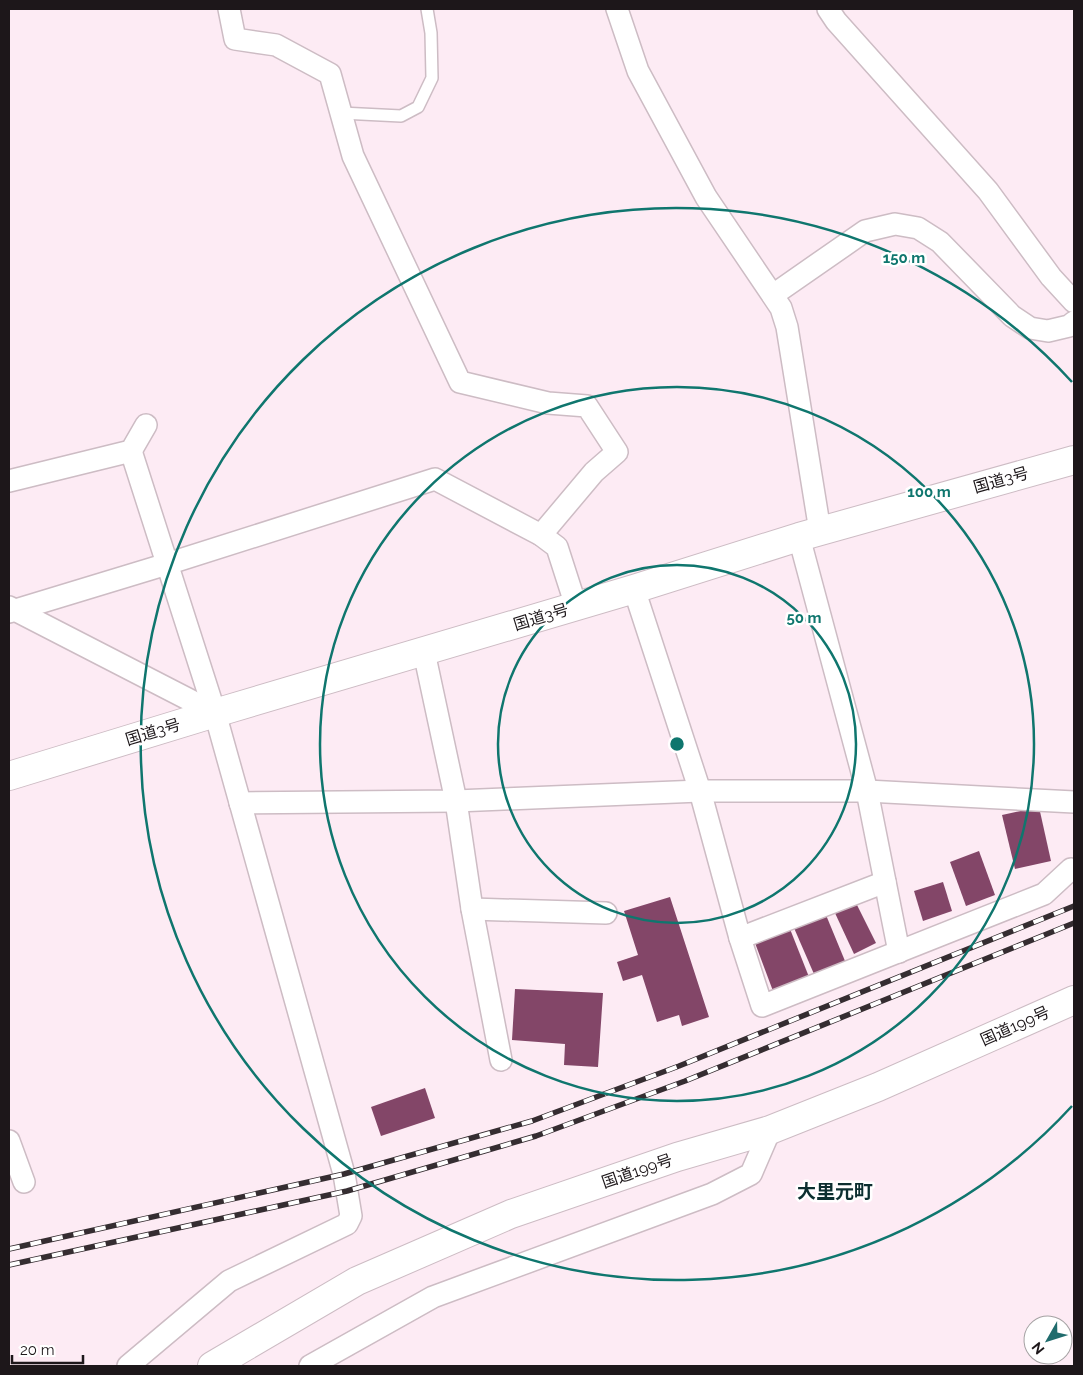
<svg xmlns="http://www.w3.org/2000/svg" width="1083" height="1375" font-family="Raleway,'Noto Sans JP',sans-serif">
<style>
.building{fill:#834668}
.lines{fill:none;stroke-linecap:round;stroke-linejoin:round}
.service-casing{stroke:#cdbcc4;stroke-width:14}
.minor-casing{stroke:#cdbcc4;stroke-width:24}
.trunk-casing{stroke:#cdbcc4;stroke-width:30}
.service{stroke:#fff;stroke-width:11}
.minor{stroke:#fff;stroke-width:21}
.trunk{stroke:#fff;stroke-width:28}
.rail-casing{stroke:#352d31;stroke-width:5.5}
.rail{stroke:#fff;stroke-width:4;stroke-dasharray:11;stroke-linecap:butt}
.ring{fill:none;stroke:#0f766e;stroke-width:2.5}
.labels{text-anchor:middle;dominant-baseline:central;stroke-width:5;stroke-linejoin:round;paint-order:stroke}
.street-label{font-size:16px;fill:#1d171a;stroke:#fff}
.quarter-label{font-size:19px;font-weight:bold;fill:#0c2f30;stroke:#fff}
.centre{fill:#0f766e;stroke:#fff;stroke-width:2.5}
.ring-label{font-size:15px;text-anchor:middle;font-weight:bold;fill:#0f766e;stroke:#fff;stroke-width:5;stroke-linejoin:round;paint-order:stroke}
</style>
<rect width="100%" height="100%" fill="#fdebf4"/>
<!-- building -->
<g class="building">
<polygon points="1039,807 1051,861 1015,869 1002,815"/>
<polygon points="979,851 995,895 966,906 950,862"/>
<polygon points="943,882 952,911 923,921 914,891"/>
<polygon points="670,897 709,1017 682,1026 679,1015 657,1022 642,975 623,981 617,962 638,955 624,911"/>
<polygon points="856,903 876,943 854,954 835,913"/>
<polygon points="826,915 845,961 814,974 794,928"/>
<polygon points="790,929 809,977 773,991 755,943"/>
<polygon points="515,989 603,993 598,1067 564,1065 565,1044 512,1040"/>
<polygon points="425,1088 435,1118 381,1136 371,1107"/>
</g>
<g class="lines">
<defs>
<polyline id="service" points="341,113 401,116 418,107 432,78 431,33 427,9"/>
<g id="minor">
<polyline points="229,9 235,39 276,45 330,74 353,156 460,382 548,403 587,406 617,452 594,472 541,535"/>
<polyline points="617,9 638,71 706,197 781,308 787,327 820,531"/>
<polyline points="828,9 836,21 988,191 1051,277 1074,302"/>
<polyline points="773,295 865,231 895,224 918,228 940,242 1012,316 1030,328 1048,331 1069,326 1074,322"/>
<polyline points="9,481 131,451 146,425"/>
<polyline points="799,537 867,791 899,952"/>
<polyline points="634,589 700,791 740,938 762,1006 1044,894 1071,869"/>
<polyline points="9,607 215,713"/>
<polyline points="9,612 167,564 435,479 541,535 557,547 576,606"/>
<polyline points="424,652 456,801 472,909 501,1060"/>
<polyline points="240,803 456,801 700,791 867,791 1074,802"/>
<polyline points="472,909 606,913"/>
<polyline points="740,938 885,882"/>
<polyline points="9,1141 24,1182"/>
<polyline points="128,1366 229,1281 347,1224 351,1216 344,1174 215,713 131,451"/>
<polyline points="310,1366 433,1297 712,1194 751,1174 770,1130"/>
</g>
<g id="trunk">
<polyline points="9,776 215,713 634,589 799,537 1074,460"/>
<polyline points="212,1366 357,1281 511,1214 677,1157 770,1130 878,1087 1074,1000"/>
</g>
</defs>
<!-- service casing -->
<use href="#service" class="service-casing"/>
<!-- minor casing -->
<use href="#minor" class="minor-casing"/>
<!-- trunk casing -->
<use href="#trunk" class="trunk-casing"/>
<!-- service -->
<use href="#service" class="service"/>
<!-- minor -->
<use href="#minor" class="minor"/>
<!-- trunk -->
<use href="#trunk" class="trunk"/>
<defs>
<g id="rail">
<polyline points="9,1249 344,1174 532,1121 679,1066 1074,906"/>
<polyline points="9,1265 347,1191 536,1136 685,1081 1074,923"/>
</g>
</defs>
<!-- rail casing -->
<use href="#rail" class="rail-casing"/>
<!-- rail -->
<use href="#rail" class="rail"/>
</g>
<!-- distance rings -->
<g class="ring">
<circle cx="677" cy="744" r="179"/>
<circle cx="677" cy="744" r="357"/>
<path d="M1072 1106A536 536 0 1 1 1072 382"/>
</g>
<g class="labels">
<!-- street labels -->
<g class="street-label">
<text transform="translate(1001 480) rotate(-16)">国道3号</text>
<text transform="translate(541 617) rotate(-17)">国道3号</text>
<text transform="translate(153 732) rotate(-17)">国道3号</text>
<text transform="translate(1015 1026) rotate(-24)">国道199号</text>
<text transform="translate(637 1171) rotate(-19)">国道199号</text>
</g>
<!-- quarter labels -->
<g class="quarter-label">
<text x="835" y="1191">大里元町</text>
</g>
</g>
<circle cx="677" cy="744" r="8" class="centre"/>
<g class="ring-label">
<text x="904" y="263">150 m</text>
<text x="929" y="497">100 m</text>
<text x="804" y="623">50 m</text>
</g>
<!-- border -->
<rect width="1083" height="1375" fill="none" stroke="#1d171a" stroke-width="20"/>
<!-- north arrow -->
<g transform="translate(1048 1340) rotate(231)"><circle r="24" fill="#ffffff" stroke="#a5a2a3"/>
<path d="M0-4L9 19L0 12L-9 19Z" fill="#206c6d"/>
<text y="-8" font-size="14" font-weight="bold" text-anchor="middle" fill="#1d171a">N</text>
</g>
<!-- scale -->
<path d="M12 1355v8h71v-8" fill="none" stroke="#1d171a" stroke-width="2.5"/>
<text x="20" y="1355" font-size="15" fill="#1d171a" stroke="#ffffff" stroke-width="4" paint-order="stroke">20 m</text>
</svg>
